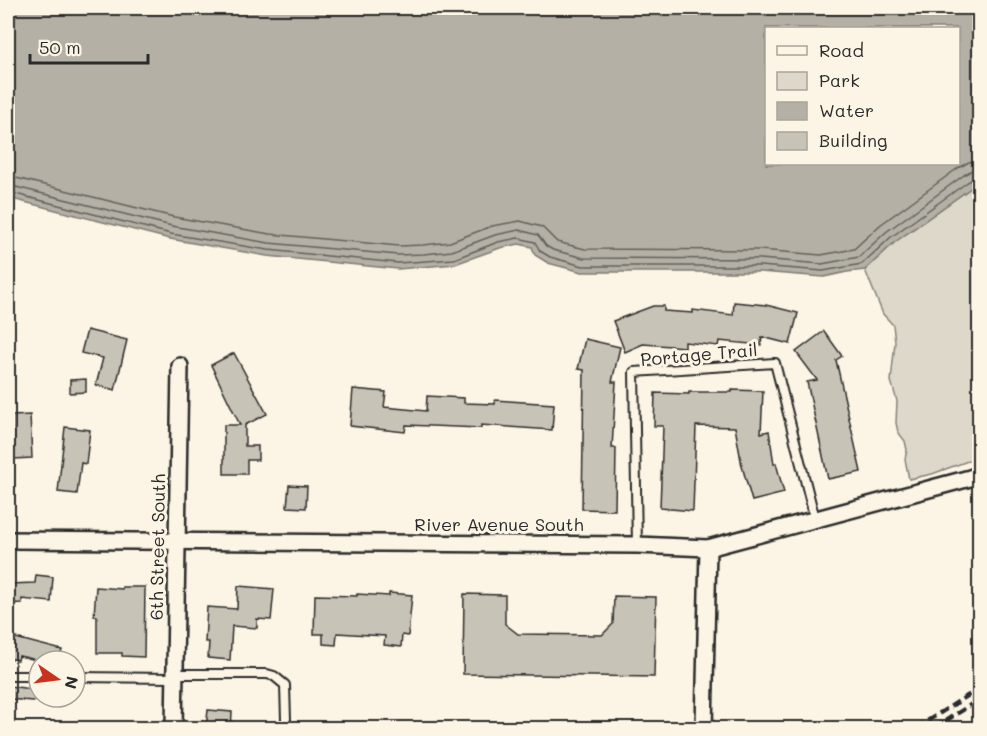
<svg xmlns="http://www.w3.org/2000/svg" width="987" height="736" font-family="Mali,sans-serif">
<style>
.green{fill:#ded8ca;stroke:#84827a;stroke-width:1.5}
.water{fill:#b4b0a5;stroke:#7d7b74;stroke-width:1.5;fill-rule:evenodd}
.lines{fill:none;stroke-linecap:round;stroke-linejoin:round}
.shore{stroke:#62605c;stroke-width:1.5}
.building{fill:#c8c3b7;stroke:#2b2b2b;stroke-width:1.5}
.service-casing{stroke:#2b2b2b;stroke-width:12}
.minor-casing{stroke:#2b2b2b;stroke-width:20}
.service{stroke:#fcf5e5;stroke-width:8}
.minor{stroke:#fcf5e5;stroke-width:15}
.rail{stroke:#2b2b2b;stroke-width:4.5;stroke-dasharray:9 4.5;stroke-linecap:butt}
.labels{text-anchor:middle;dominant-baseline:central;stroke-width:6;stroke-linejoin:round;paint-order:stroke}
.street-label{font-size:18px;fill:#2b2b2b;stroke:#fcf5e5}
</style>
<rect width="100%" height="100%" fill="#fcf5e5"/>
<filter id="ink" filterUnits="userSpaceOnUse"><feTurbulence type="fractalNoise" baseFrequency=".0167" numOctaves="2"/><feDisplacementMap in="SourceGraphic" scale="12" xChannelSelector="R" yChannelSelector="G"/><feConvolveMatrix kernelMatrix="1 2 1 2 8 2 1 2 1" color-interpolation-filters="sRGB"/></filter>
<g filter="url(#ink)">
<!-- green -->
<polygon class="green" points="979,182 979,457 932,474 909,479 905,459 907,450 905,441 898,432 896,423 897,401 891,381 895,342 893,325 883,314 865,270 895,242"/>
<!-- water -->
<path class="water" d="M 8,8 L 979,8 L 979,182 L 895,242 L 865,270 L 847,272 L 824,277 L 760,272 L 582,272 L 548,263 L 535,255 L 532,247 L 519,244 L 500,248 L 455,264 L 398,269 L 267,256 L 170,239 L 8,198 ZM 766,28 L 958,28 L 958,164 L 766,164 Z"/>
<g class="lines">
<!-- shore -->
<g class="shore">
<polyline points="8,176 174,217 270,234 399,246 423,245 450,242 492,226 520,221 542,227 557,242 585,249 760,250 821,255 854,249 880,225 958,168 969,162 980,160"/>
<polyline points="8,185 172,226 269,243 398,255 424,254 452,251 495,235 519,230 538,235 546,246 553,250 584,258 760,259 822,264 859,257 886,232 964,175 972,170 980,169"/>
<polyline points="8,192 171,234 268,250 398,263 454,259 498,242 518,238 535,242 540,251 550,257 583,266 760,266 823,271 862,264 891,237 969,181 980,177"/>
</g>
</g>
<!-- building -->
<g class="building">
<polygon points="734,302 766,305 798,313 790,344 762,337 761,345 719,341 718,346 685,342 685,347 643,344 625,352 613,321 653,306 664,306 664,311 693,313 693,310 733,315"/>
<polygon points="87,330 127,340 115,390 96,385 103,358 81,353"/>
<polygon points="824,331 842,356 836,360 861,472 828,479 807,382 817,380 796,352"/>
<polygon points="585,339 620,347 612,382 616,382 612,448 616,448 615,510 582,509 584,370 578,369"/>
<polygon points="234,353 267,414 245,425 245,446 258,446 258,460 247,460 247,474 224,474 224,425 240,425 211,365"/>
<polygon points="86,379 86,392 70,393 70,380"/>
<polygon points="353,389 386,392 384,407 426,411 427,396 464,398 464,403 495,404 495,400 554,404 552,430 481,425 481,428 406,425 405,432 350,426"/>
<polygon points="732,390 763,391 761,433 769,431 774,464 776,463 784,493 752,501 742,466 735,427 696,426 693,511 660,508 663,426 654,426 655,393 689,394 689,392 732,392"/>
<polygon points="30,415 32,458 13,459 12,416"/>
<polygon points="65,427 90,430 86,464 81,463 77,494 58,492"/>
<polygon points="289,485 307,486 306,508 287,507"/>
<polygon points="36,575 53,577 51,602 22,599 22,603 8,604 8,584 35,583"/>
<polygon points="238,586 274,589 271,620 257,619 257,628 232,626 230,660 208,658 209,642 205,642 207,607 237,609"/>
<polygon points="96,587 122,589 122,587 145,587 144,657 122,656 122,653 97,653 97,616 94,616"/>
<polygon points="389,593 412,595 408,636 402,635 401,647 384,645 385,636 337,633 336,645 323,644 323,634 314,634 315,595 357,596 357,594 389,596"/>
<polygon points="464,594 505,595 505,624 518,634 602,635 613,624 614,596 656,597 654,677 463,674"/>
<polygon points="8,636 62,650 59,661 41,661 19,656 18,660 8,658"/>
<polygon points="8,686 39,690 39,697 59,697 58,703 8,699"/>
<polygon points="208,710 232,712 231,729 206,729"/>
</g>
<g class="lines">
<defs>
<g id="service">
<polyline points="637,545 634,372 775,363 815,519"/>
<polyline points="175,674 267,674 274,676 285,685 286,720"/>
<polyline points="8,676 39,676"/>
<polyline points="75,677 174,678"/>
</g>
<g id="minor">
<polyline points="8,540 637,545 708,548 970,478 980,474"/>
<polyline points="174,728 180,366"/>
<polyline points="704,728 708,548"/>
</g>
</defs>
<!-- service casing -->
<use href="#service" class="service-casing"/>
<!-- minor casing -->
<use href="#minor" class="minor-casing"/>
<!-- service -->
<use href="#service" class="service"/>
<!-- minor -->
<use href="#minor" class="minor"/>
<!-- rail -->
<g class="rail">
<polyline points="916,728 980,688"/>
<polyline points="934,728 980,699"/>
</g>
</g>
</g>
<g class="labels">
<!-- street labels -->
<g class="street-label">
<text transform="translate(699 354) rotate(-5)">Portage Trail</text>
<text x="499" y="524">River Avenue South</text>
<text transform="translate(157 547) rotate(-89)">6th Street South</text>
</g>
</g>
<!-- margin -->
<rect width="987" height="736" fill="none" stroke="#fcf5e5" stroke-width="30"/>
<rect x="15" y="15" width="957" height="706" fill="none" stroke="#2b2b2b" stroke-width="2" filter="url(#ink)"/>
<!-- legend -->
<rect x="765" y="27" width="195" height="138" fill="#fcf5e5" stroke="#a8a49b" stroke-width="1.5"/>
<rect x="777" y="46" width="30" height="9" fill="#fcf5e5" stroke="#a8a49b" stroke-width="1.5"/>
<text x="819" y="57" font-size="18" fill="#2b2b2b">Road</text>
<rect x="777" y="72" width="30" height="18" fill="#ded8ca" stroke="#a8a49b" stroke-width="1.5"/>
<text x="819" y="87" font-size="18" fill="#2b2b2b">Park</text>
<rect x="777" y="102" width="30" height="18" fill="#b4b0a5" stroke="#a8a49b" stroke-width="1.5"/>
<text x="819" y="117" font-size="18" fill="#2b2b2b">Water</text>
<rect x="777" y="132" width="30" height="18" fill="#c8c3b7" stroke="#a8a49b" stroke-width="1.5"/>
<text x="819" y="147" font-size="18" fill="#2b2b2b">Building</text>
<!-- north arrow -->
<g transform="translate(57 679) rotate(104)"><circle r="28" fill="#fcf5e5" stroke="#a8a49b" stroke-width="1.5"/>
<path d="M0-4.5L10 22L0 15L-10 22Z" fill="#c8321e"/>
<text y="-9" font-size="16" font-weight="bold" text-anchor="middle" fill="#2b2b2b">N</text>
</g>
<!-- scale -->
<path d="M30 54v9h118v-9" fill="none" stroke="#2b2b2b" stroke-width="3"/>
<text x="39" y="54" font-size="18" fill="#2b2b2b" stroke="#fcf5e5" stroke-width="4.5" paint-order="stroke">50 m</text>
</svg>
